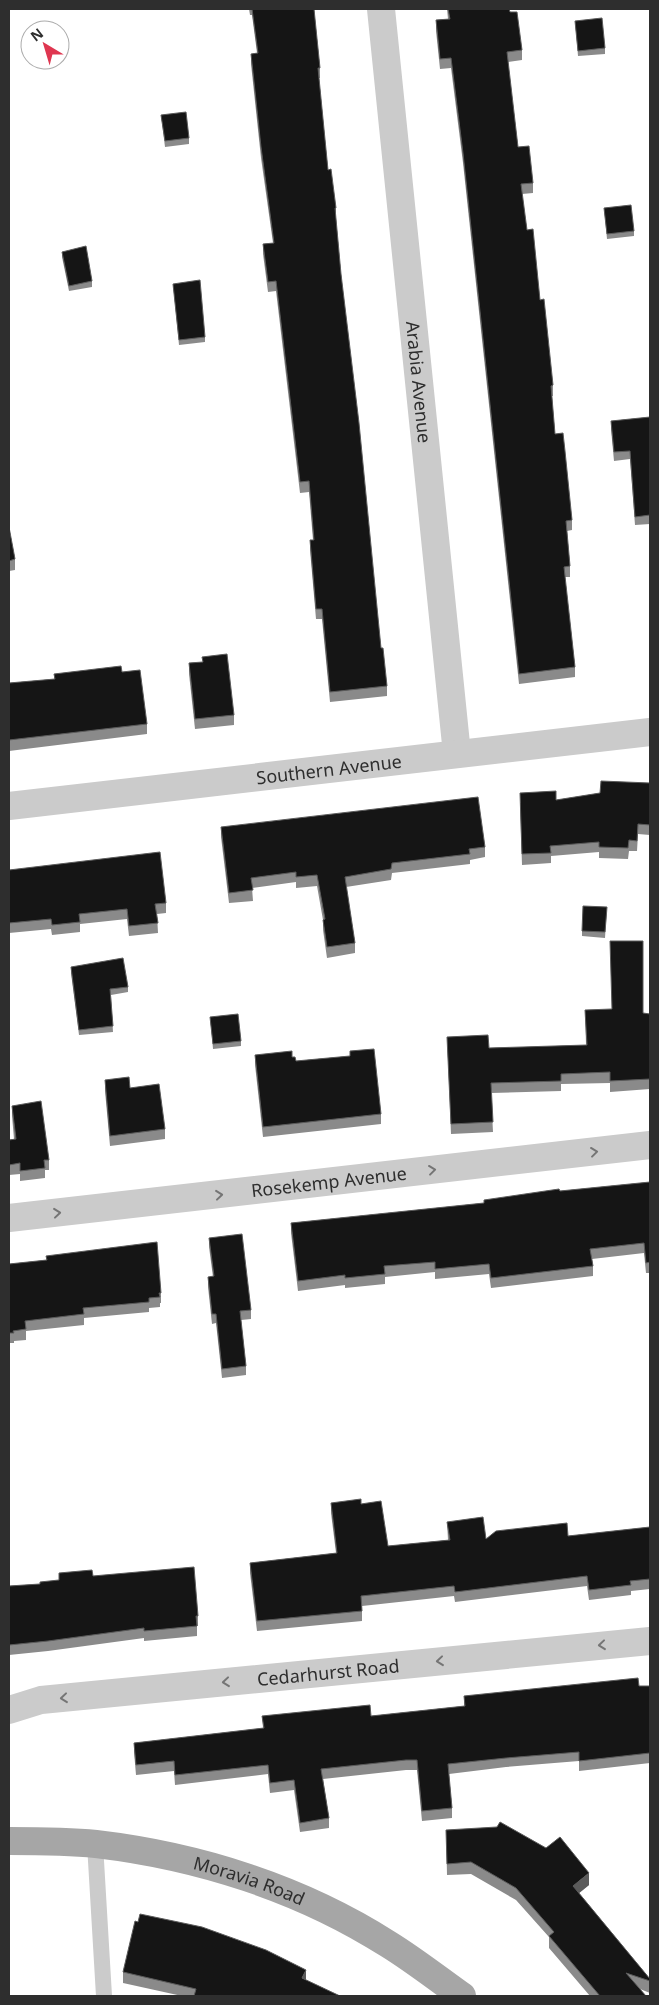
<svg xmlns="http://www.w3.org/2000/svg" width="659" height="2005" font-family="'Noto Sans',sans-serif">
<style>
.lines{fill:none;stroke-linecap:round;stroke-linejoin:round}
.lane{stroke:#cbcbcb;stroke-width:16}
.street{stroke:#cbcbcb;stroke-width:28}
.primary{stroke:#a6a6a6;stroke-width:28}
.wall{fill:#8a8a8a}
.shaded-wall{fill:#5b5b5b}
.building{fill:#151515;stroke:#5b5b5b}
.oneway{stroke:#757575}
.labels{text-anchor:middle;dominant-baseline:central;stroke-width:5;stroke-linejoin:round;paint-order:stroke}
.street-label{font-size:18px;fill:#2e2e2e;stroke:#fff}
</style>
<rect width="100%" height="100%" fill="#fff"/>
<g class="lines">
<!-- lane -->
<polyline class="lane" points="95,1844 104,1996"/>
<!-- street -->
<g class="street">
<path id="s1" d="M 381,9 L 457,754"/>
<path id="s2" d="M 9,806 L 650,732"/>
<path id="s3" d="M 9,1218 L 650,1145"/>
<path id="s4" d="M 9,1710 L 41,1700 L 650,1641"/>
</g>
<!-- primary -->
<path class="primary" id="s5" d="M 9,1841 C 38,1841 67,1841 96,1844 C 198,1856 300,1888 388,1944 C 414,1960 438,1979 462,1996"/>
</g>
<!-- wall -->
<g class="wall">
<polygon points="249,9 314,9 320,68 320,78 319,78 328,170 336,208 336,218 341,274 381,648 387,686 387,696 330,702 322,619 316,619 310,550 310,540 313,540 309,492 300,493 276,291 268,292 263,254 263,244 273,243 261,158 251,64 251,54 257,53 252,15 250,15"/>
<polygon points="447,9 509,9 522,50 522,60 508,62 518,147 533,183 533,193 522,194 527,230 540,300 553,385 553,396 552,396 555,434 572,520 572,530 567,531 570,566 570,577 565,577 575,667 575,677 519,684 463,163 451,68 440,69 436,31 436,20 448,19"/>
<polygon points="575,21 605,48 605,54 578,56"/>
<polygon points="161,115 189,138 189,144 165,147"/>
<polygon points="604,208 634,231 634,236 607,239"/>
<polygon points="62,252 92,281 92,287 69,291 62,257"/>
<polygon points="173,284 205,337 205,342 179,345"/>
<polygon points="650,417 650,524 635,525 630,459 614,461 611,429 611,421"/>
<polygon points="9,527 15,559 15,570 9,571"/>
<polygon points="202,662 234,715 234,725 195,729 189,674 189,663"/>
<polygon points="122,672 147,724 147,734 9,751 9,683 54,679 54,674"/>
<polygon points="650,783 650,835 638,834 637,851 629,851 628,859 599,858 599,852 551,856 551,863 522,865 520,803 556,800 600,793"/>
<polygon points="221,827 485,847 485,857 470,860 470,864 392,873 391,880 346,887 355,943 355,953 327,958 323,930 323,920 317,886 296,888 296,882 252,888 253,901 229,903 221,837"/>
<polygon points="9,870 166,903 166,913 157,914 158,933 129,936 127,919 80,924 80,932 52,935 51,929 9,933"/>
<polygon points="607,907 605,938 582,936 582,931"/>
<polygon points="71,967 128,987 128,992 111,995 113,1032 79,1035 71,973"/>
<polygon points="585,1010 650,1014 650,1094 650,1089 610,1092 610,1083 561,1084 561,1091 491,1093 493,1132 451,1134 447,1037 489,1048 586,1045"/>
<polygon points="210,1017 241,1041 241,1046 213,1049"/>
<polygon points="350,1051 381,1114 381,1124 263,1137 255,1065 255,1055 292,1057 296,1061 350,1056"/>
<polygon points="105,1080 130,1088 165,1129 165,1139 110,1146 105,1091"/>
<polygon points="12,1106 49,1160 49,1170 45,1170 45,1178 20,1181 20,1174 9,1175 9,1140 14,1139 12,1116"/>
<polygon points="650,1182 650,1273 646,1273 644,1253 592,1259 593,1266 593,1276 491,1288 489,1274 435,1279 435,1272 385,1277 385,1284 345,1288 345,1285 298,1291 291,1233 291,1223 484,1203 560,1191"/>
<polygon points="209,1238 251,1310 251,1319 241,1320 246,1366 246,1375 222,1378 216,1323 212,1324 208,1287 208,1277 213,1277 209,1247"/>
<polygon points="46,1256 161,1293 161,1303 160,1303 160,1307 149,1308 149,1312 84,1318 84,1325 26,1331 26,1340 14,1341 14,1343 9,1343 9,1264 46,1260"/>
<polygon points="331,1503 361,1504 388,1546 448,1540 447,1522 486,1539 568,1536 650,1527 650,1589 631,1591 631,1595 589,1600 587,1586 455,1602 454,1596 362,1606 362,1621 257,1631 250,1573 250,1563 336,1553 331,1513"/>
<polygon points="59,1573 93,1576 198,1616 198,1626 197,1626 197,1636 144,1641 144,1638 48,1651 9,1655 9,1586 40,1584 59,1580"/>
<polygon points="639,1686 650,1686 650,1763 579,1771 579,1761 506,1767 449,1774 452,1808 452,1818 422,1821 417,1770 406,1770 323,1779 329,1818 329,1828 300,1832 294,1790 270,1793 268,1774 175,1785 174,1771 136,1775 134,1752 134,1743 263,1728 262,1716 371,1716 464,1706 464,1696"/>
<polygon points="446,1830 589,1885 579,1893 650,1979 650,1993 640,1989 646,1996 590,1996 549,1948 549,1937 516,1900 471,1874 447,1875"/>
<polygon points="123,1972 306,1980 340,1996 182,1996 123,1983"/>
</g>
<!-- shaded-wall -->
<g class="shaded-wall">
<polygon points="589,1873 589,1885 573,1898 573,1886"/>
<polygon points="306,1970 306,1980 302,1978"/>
</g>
<!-- building -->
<g class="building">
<polygon points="252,9 314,9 320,68 318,68 328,170 331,169 336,208 335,208 341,274 359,423 381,648 383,648 387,686 330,692 322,609 316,609 310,540 314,540 309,481 300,482 276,281 268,282 263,244 274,243 261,147 251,54 258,53"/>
<polygon points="448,9 509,9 510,12 517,12 522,50 507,52 518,147 529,146 533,183 521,184 527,230 533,229 540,300 544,299 553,385 551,386 555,434 563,433 565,451 572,520 566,521 570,566 564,567 575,667 519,674 463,153 451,58 440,59 436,20 450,19"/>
<polygon points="602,18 605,48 578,51 575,21"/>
<polygon points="186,112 189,138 165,141 161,115"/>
<polygon points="631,205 634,231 607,234 604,208"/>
<polygon points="86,246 92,281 69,286 62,252"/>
<polygon points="200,280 205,337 179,340 173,284"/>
<polygon points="650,417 650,515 635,517 630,451 614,452 611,421"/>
<polygon points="9,527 15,559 9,561"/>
<polygon points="227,654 234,715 195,719 189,663 203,662 202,657"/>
<polygon points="121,666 122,672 140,670 147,724 9,740 9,683 55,679 54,674"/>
<polygon points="601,781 650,783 650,825 638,824 637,841 629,840 628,848 599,847 599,842 550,846 551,853 522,854 520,793 556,791 556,800 600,793"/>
<polygon points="478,797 485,847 469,849 470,854 392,863 391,869 345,877 355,943 327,947 323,920 325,919 317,875 296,877 296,872 251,878 253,890 229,893 221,827"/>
<polygon points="160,852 166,903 155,904 158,923 129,926 127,909 79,914 80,922 52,925 51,919 9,923 9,870"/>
<polygon points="583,906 607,907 605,932 582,931"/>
<polygon points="610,941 643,941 643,1013 650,1014 650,1079 610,1081 610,1072 561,1074 561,1081 491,1083 493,1122 451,1124 447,1037 488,1035 489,1048 587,1045 585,1010 612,1009"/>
<polygon points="123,958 128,987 110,989 113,1026 79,1030 71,967"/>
<polygon points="238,1014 241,1041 213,1044 210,1017"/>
<polygon points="374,1049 381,1114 263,1127 255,1055 292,1051 292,1057 295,1057 296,1061 350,1056 350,1051"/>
<polygon points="129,1077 130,1088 159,1084 165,1129 110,1136 105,1080"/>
<polygon points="41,1101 49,1160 44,1160 45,1168 20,1171 20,1163 9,1165 9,1140 16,1139 12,1106"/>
<polygon points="650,1182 650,1262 646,1263 644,1243 590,1249 593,1266 491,1278 489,1264 435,1269 435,1262 384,1266 385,1274 345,1278 345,1275 298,1281 291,1223 484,1203 484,1200 559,1189 560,1191"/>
<polygon points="242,1234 251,1310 240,1311 246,1366 222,1369 216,1314 212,1314 208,1277 214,1276 209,1238"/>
<polygon points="157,1242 161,1293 159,1293 160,1297 149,1298 149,1302 83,1308 84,1314 25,1321 26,1329 13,1331 14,1333 9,1333 9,1264 47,1260 46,1256"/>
<polygon points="361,1499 361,1504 381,1501 388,1546 450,1540 447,1522 483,1517 486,1539 496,1531 567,1523 568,1536 650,1527 650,1579 630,1581 631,1585 589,1590 587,1576 455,1592 454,1586 361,1596 362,1611 257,1621 250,1563 337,1553 331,1503"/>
<polygon points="194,1567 198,1616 196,1616 197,1626 144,1631 144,1628 48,1641 9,1645 9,1586 40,1584 40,1582 59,1580 59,1573 92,1570 93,1576"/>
<polygon points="638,1678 639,1686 650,1686 650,1753 579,1761 579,1752 506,1758 448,1764 452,1808 422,1811 417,1760 406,1760 321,1769 329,1818 300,1823 294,1780 270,1783 268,1765 175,1775 174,1761 136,1765 134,1743 264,1728 262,1716 370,1705 371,1716 465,1706 464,1696"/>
<polygon points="500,1822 546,1848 560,1837 589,1873 573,1886 650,1979 650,1981 626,1973 646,1996 600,1996 549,1936 554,1932 516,1888 471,1862 447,1864 446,1830 497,1827"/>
<polygon points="140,1914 202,1927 266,1950 306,1970 302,1978 340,1996 194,1996 196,1989 123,1972 135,1921 138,1922"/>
</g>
<!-- one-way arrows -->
<defs><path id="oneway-chevron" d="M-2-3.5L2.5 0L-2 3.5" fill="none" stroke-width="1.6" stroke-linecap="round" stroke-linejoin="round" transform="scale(1.25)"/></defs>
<g class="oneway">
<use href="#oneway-chevron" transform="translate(594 1152) rotate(-7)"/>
<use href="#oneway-chevron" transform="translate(432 1170) rotate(-7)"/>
<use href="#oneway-chevron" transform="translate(219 1195) rotate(-6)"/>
<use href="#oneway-chevron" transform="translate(57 1213) rotate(-6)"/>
<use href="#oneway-chevron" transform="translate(602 1645) rotate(174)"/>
<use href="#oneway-chevron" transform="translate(440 1661) rotate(174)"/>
<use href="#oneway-chevron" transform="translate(226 1682) rotate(174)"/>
<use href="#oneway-chevron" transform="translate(64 1698) rotate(174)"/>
</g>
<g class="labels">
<!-- street labels -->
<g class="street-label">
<text stroke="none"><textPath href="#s1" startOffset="375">Arabia Avenue</textPath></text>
<text stroke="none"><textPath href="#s2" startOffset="322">Southern Avenue</textPath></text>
<text stroke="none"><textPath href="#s3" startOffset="322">Rosekemp Avenue</textPath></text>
<text stroke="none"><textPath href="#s4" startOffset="322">Cedarhurst Road</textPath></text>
<text stroke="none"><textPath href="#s5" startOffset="245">Moravia Road</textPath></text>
</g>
</g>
<!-- border -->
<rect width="659" height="2005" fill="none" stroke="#2e2e2e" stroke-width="20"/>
<!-- north arrow -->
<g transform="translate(45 45) rotate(322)"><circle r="24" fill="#ffffff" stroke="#ababab"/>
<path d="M0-4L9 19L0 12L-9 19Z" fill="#df3650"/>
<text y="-8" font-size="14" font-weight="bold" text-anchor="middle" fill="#2e2e2e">N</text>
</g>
</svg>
